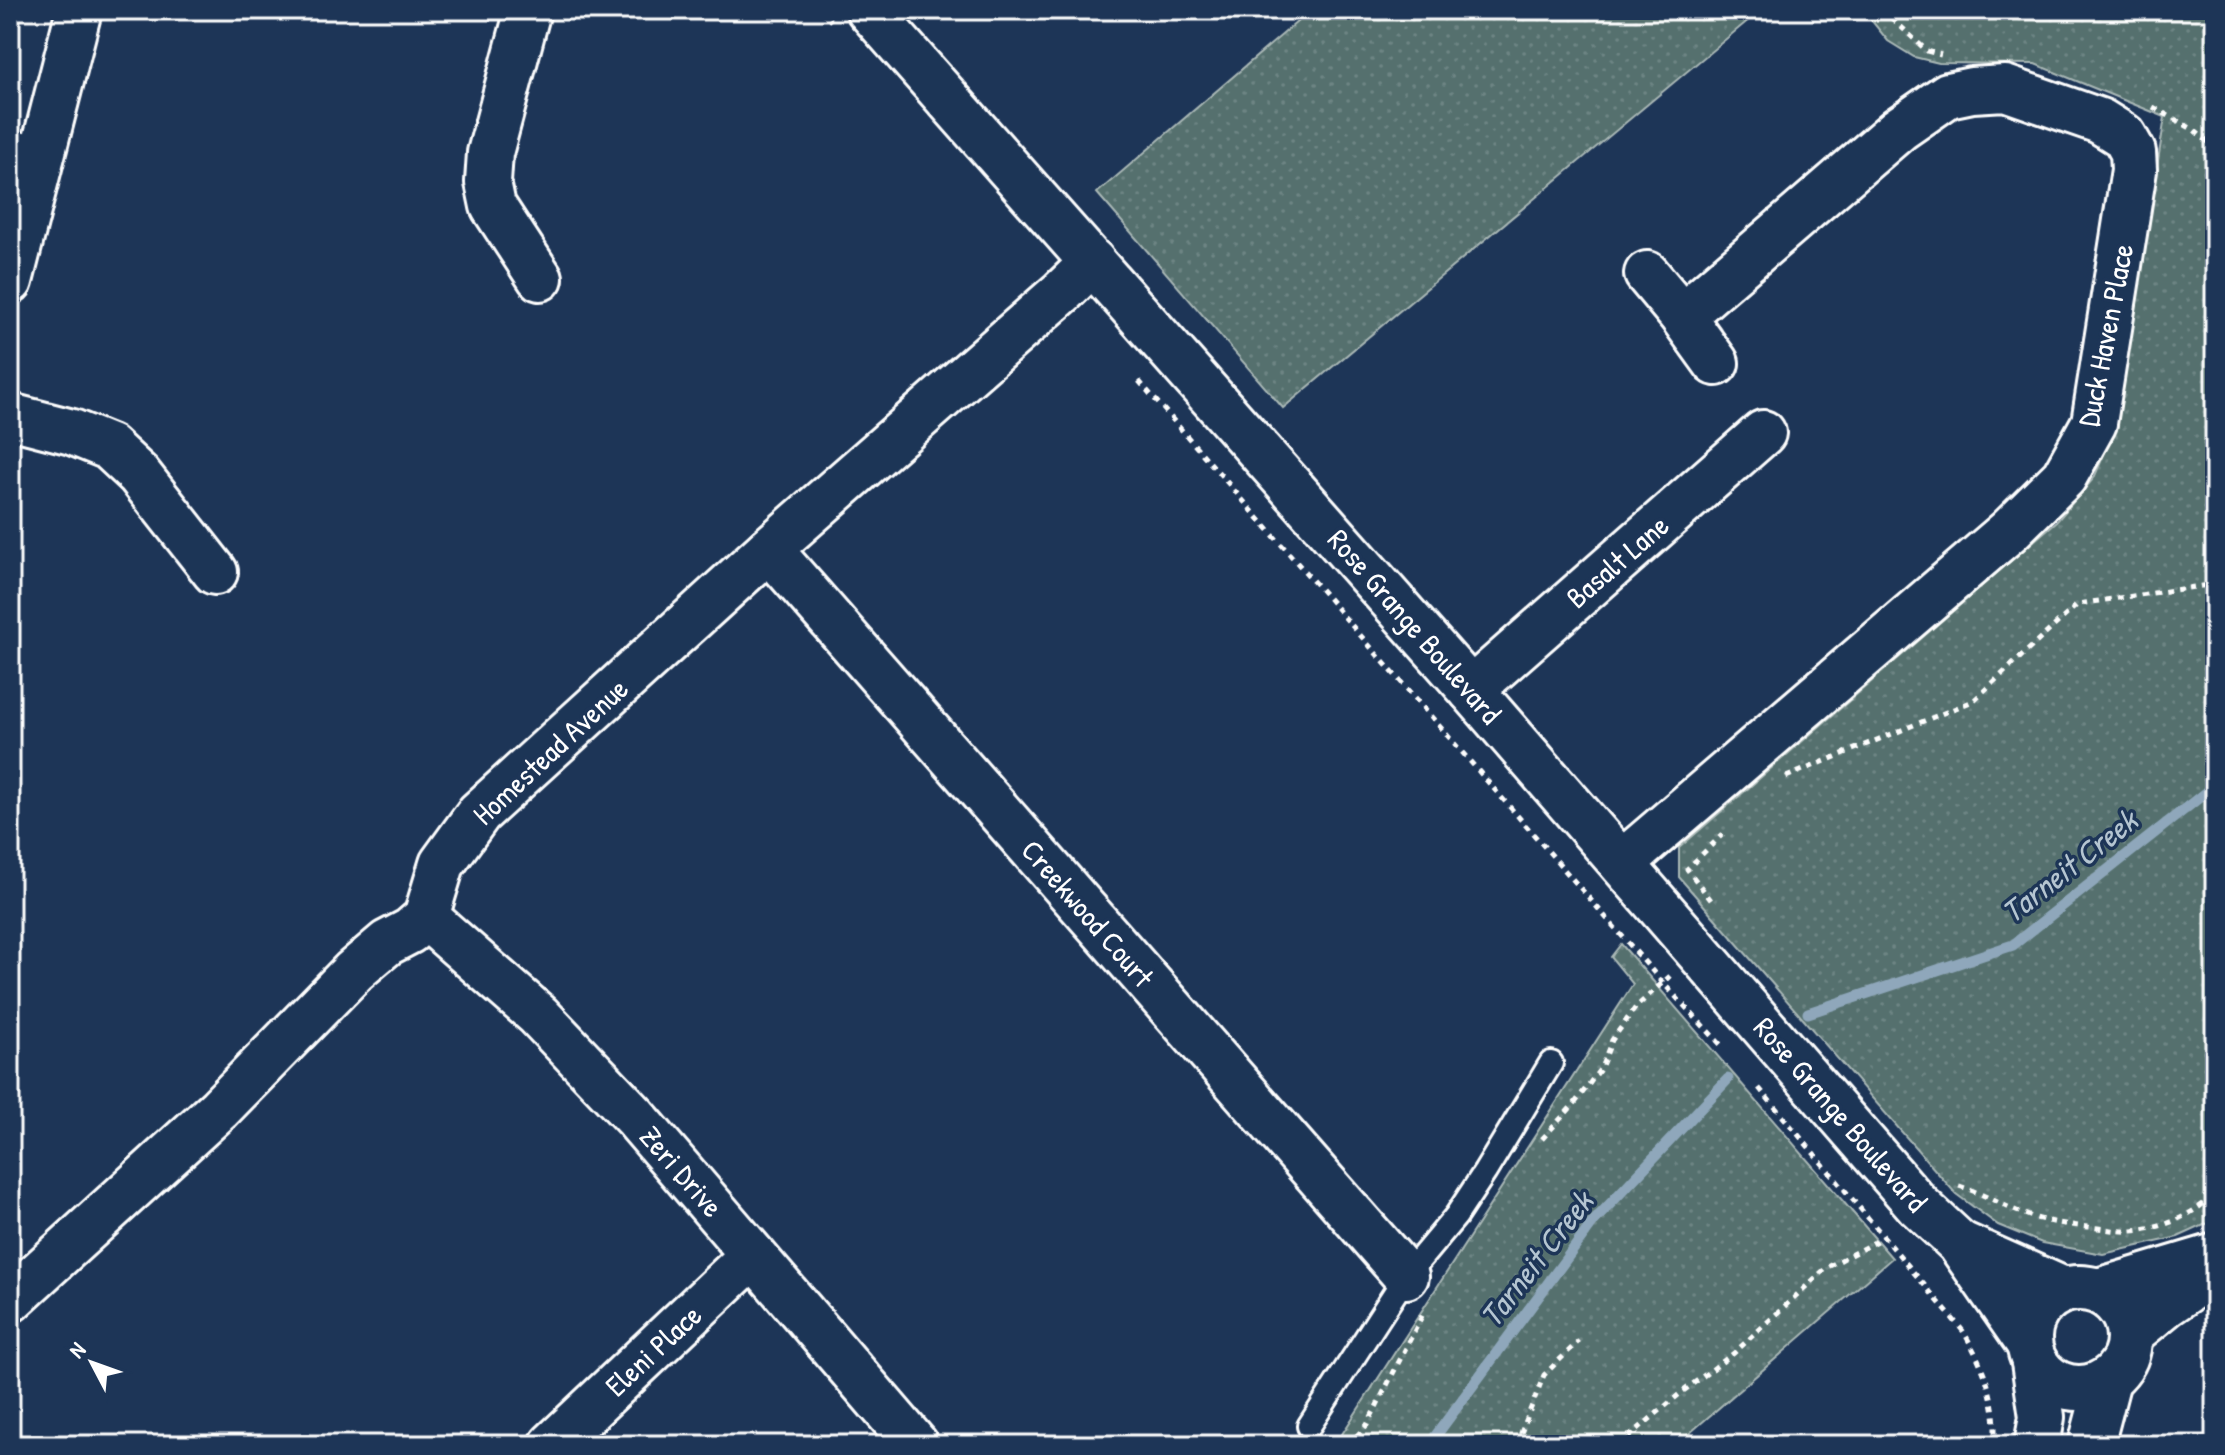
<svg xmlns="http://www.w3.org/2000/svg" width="2225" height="1455" font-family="'Patrick Hand',sans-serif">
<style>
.park{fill:url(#park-dots);stroke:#aab8b6;stroke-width:2}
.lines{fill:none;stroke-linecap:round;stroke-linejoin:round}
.stream{stroke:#8fa7bb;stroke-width:11}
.lane-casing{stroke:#fff;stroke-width:28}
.street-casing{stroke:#fff;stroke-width:50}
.secondary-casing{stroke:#fff;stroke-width:50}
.path{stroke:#fff;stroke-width:5;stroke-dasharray:6 6;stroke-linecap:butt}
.lane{stroke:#1d3557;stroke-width:22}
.street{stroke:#1d3557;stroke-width:44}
.secondary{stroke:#1d3557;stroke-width:44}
.labels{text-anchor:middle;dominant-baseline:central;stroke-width:7;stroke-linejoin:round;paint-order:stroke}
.street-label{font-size:30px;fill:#fff;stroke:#1d3557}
.water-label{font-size:32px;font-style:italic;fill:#b5c5d1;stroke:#1d3557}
</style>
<defs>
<pattern id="park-dots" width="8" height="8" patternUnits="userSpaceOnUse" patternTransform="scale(2)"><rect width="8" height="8" fill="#54706e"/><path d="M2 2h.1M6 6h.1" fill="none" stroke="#6e8584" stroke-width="1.8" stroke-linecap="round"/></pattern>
</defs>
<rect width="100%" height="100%" fill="#1d3557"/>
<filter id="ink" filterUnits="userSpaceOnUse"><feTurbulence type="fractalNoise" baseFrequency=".0125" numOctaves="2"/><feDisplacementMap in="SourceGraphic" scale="16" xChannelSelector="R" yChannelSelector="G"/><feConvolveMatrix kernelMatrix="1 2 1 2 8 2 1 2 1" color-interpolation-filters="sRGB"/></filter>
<g filter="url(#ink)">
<!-- park -->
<g class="park">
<polygon points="1311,10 1754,10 1750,19 1283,408 1097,193"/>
<polygon points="1863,10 2215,10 2215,1220 2178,1237 2103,1254 2042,1243 1998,1225 1956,1194 1679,877 1679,848 2057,521 2094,478 2115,429 2165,117 2035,64 1939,63 1914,57 1888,41"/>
<polygon points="1621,944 1892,1258 1676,1445 1335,1445 1633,984 1611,957"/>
</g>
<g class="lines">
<!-- stream -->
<g class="stream">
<polyline points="1808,1013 2013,945 2215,785"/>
<polyline points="1429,1445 1594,1221 1728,1079"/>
</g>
<defs>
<polyline id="lane" points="1309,1426 1406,1276 1456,1216 1485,1172 1551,1063"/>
<g id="street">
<polyline points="528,10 490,153 488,182 493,206 540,278"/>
<polyline points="10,152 40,160"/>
<polyline points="1647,274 1682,316 1716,363"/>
<polyline points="10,416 72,432 109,447 139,475 215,572"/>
<polyline points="769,549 1406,1276"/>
<polyline points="1471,690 1763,433"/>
<polyline points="1622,863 2009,531 2064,477 2094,423 2134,170 2133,152 2124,136 2100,121 2005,88 1972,90 1948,95 1899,129 1682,316"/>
<polyline points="426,917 538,1015 635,1117 916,1445"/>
<polyline points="10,1300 219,1109 354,971 387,943 410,931 426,917 442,864 479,813 769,549 1062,292 1093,262"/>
<polyline points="552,1445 753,1255"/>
</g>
<g id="secondary">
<polyline points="869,10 1471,690 1918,1205 1959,1243 2029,1344"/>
<polyline points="10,281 79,10"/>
<polyline points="1961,1244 2064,1290"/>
<circle cx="2079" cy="1338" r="50"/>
<polyline points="2098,1291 2215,1256"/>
<polyline points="2129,1335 2167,1304 2202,1280 2215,1266"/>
<polyline points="2034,1362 2042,1417 2037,1445"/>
<polyline points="2091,1445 2108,1380"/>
</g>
</defs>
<!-- lane casing -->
<use href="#lane" class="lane-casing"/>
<!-- street casing -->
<use href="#street" class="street-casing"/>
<!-- secondary casing -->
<use href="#secondary" class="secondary-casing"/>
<!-- path -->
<g class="path">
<polyline points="821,10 831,21"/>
<polyline points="1883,10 1927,51 1941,55"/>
<polyline points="2153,107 2194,130 2215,148"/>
<polyline points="1139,381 1663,983 1723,1047"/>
<polyline points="1786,777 1973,701 2078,604 2215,584"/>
<polyline points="1711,900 1687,869 1723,834"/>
<path d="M 1759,1088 L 1963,1331 C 1983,1364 1996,1398 1995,1437"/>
<polyline points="1542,1139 1575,1103 1601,1068 1612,1040 1636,1007 1670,976"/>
<path d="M 1959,1186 C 1983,1193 2004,1207 2027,1215 C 2046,1222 2069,1225 2088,1227 C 2102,1228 2118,1232 2132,1231 C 2163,1229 2193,1215 2215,1194"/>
<polyline points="1348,1445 1367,1425 1424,1312"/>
<polyline points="1525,1445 1521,1433 1544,1375 1579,1341"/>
<polyline points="1619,1445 1682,1392 1734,1353 1826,1268 1884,1237"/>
</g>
<!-- lane -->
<use href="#lane" class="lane"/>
<!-- street -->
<use href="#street" class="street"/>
<!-- secondary -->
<use href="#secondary" class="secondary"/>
</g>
</g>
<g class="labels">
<!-- street labels -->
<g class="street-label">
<text transform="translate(2105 335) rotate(-79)">Duck Haven Place</text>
<text transform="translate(1617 561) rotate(-41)">Basalt Lane</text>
<text transform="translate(1415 626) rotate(49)">Rose Grange Boulevard</text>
<text transform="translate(550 751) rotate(-43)">Homestead Avenue</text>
<text transform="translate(1088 913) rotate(49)">Creekwood Court</text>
<text transform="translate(1841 1114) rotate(49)">Rose Grange Boulevard</text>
<text transform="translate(682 1171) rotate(49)">Zeri Drive</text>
<text transform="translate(653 1350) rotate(-43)">Eleni Place</text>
</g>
<!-- water labels -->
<g class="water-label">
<text transform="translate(2069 866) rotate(-38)">Tarneit Creek</text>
<text transform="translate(1536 1259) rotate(-52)">Tarneit Creek</text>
</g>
</g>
<!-- margin -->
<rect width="2225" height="1455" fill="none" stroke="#1d3557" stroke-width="40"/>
<rect x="20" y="20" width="2185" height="1415" fill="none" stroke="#fff" stroke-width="3" filter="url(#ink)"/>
<!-- north arrow -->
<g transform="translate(92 1363) rotate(311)" stroke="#1d3557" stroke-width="6" paint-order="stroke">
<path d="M0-6L14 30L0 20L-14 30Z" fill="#ffffff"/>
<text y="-12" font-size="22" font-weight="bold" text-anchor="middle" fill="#ffffff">N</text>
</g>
</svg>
